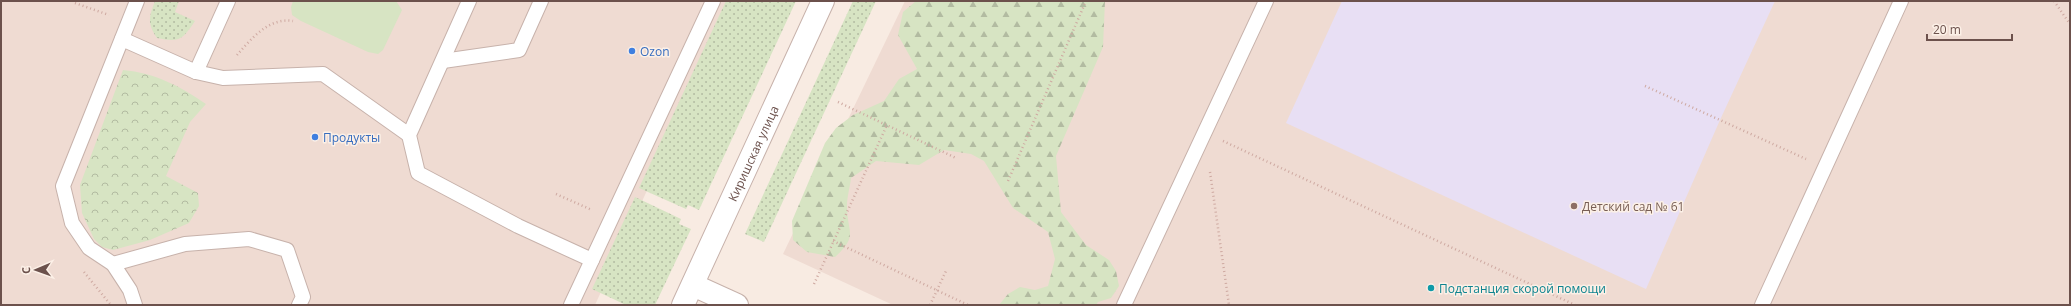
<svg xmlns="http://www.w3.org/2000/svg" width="2071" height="306" font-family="'Open Sans',sans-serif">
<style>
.residential{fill:#efdbd2}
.education{fill:#e8dff4}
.grass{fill:url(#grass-dots)}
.forest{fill:url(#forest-firs)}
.park{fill:url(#park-crowns)}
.garden{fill:#d7e4c3}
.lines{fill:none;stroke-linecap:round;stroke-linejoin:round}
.service-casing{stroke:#c7b2ab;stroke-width:16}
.minor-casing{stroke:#c7b2ab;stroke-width:24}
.path{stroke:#cea9a1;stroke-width:2.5;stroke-dasharray:1 3;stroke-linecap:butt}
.service{stroke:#fff;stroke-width:14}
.minor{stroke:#fff;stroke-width:22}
.shop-dot{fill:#3f7fe0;stroke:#fcf0e7;stroke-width:1.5}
.education-dot{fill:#8d6e63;stroke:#fcf0e7;stroke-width:1.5}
.culture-dot{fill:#0f9aa8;stroke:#fcf0e7;stroke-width:1.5}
.labels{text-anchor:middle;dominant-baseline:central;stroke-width:3;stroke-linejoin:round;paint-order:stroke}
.shop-label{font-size:12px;fill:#366cbe;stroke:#fcf0e7;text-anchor:start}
.street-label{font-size:12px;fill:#6c514c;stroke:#fcf0e7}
.education-label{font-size:12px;fill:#785e54;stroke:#fcf0e7;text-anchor:start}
.culture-label{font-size:12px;fill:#0d838f;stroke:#fcf0e7;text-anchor:start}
</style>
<defs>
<pattern id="grass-dots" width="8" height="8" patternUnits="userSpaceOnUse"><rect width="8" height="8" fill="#d7e4c3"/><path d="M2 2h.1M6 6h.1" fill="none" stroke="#b2bba1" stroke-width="1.8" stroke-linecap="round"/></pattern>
<pattern id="forest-firs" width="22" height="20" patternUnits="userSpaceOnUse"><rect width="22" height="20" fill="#d7e4c3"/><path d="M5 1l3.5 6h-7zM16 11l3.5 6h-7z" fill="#b2bba1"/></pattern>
<pattern id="park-crowns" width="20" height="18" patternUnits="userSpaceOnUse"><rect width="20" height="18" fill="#d7e4c3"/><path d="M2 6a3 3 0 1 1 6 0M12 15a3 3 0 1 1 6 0" fill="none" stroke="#b2bba1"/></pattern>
</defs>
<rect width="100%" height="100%" fill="#f8ebe2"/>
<!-- residential -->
<g class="residential">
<polygon points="1,1 733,1 595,305 1,305"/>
<polygon points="905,1 2070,1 2070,305 893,305 783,254"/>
</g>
<!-- education -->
<polygon class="education" points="1342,1 1775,1 1720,120 1646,289 1286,123"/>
<!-- grass -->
<g class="grass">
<path d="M 155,1 L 179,1 L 175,12 L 195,21 C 183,39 180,43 157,38 C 147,23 149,17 155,1 Z"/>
<polygon points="726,1 796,1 699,210 688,205 686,209 639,188"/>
<polygon points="853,1 876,1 764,242 745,234"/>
<polygon points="635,197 681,219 679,224 691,229 655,305 626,305 592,289"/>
</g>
<!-- forest -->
<path class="forest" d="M 916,1 L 1105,1 L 1103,47 L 1056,156 L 1061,212 L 1086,245 L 1109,260 L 1116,271 L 1119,286 L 1111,298 L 1098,302 L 1096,305 L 999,305 L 1008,294 L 1020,287 L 1035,290 L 1048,286 L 1055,259 L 1048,232 L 1013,208 L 984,161 L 971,154 L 944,150 L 919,165 L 876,161 L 851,178 C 850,187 847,197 847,206 C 847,233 859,235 835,257 L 807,252 L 793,240 L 792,221 L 825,143 L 836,128 L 853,115 L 884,101 L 899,79 L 917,69 L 898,35 L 903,12 Z"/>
<!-- park -->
<path class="park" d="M 123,70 C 155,73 180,86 206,104 L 190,122 L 166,176 L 198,193 L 199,206 L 189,223 L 150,240 L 113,250 L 102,247 L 94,239 L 82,213 L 80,185 Z"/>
<!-- garden -->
<polygon class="garden" points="293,1 396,1 402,10 383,50 378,54 368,52 301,21 292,15 291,7"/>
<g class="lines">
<defs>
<g id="service">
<polyline points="469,1 409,135 418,173 518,226 592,260"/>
<polyline points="122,39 196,72 223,78 323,74 409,135"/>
<polyline points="443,61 519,50 541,1"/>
<polyline points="196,72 228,1"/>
<polyline points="113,264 185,244 249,239 287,250 303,297 299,305"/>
<polyline points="135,305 130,290 113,264 89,248 72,223 63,186 137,1"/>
<polyline points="571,305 713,1"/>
<polyline points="1124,305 1266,1"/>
<polyline points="1762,305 1901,1"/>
</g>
<g id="minor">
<polyline points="693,285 737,305"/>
<path id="s1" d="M 683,305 L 823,1"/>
</g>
</defs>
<!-- service casing -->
<use href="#service" class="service-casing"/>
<!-- minor casing -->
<use href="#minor" class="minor-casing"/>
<!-- path -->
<g class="path">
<polyline points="2054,1 2070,24"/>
<polyline points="75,3 109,15"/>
<path d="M 237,55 C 251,39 269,17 293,21"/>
<polyline points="1645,86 1806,159"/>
<polyline points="838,102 956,158"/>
<polyline points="1223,141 1575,305"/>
<polyline points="1210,172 1229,305"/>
<polyline points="1008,181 1086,1"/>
<polyline points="556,194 592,210"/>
<polyline points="833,241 968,305"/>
<polyline points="84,272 110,304"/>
<polyline points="814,284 887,125"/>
<polyline points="930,305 946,271"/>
</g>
<!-- service -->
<use href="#service" class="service"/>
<!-- minor -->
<use href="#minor" class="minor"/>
</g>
<!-- markers -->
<g class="shop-dot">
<circle cx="632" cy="51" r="4"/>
<circle cx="315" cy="137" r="4"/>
</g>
<circle class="education-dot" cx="1574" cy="206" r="4"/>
<circle class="culture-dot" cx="1431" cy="288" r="4"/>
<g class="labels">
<!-- shop labels -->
<g class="shop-label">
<text x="640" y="51">Ozon</text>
<text x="323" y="137">Продукты</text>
</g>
<!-- street labels -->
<g class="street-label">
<text stroke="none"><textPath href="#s1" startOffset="167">Киришская улица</textPath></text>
</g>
<!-- education labels -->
<g class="education-label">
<text x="1582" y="206">Детский сад № 61</text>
</g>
<!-- culture labels -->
<g class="culture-label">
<text x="1439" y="288">Подстанция скорой помощи</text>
</g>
</g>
<!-- border -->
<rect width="2071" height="306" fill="none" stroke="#6c514c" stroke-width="4"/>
<!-- north arrow -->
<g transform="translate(36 270) rotate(268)" stroke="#fcf0e7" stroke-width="3" paint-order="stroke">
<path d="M0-3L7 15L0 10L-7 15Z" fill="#6c514c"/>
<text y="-6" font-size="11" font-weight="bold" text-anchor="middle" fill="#6c514c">С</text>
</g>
<!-- scale -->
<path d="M1927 34v6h85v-6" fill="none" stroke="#6c514c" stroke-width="2"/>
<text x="1933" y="34" font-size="12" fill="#6c514c" stroke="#fcf0e7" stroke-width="3" paint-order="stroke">20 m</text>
</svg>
